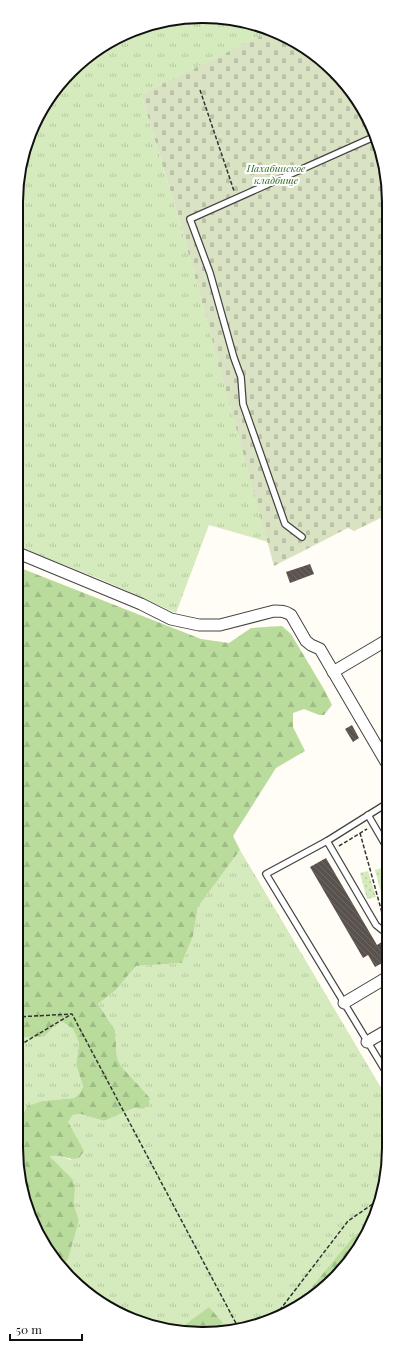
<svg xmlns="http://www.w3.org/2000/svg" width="405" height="1350" font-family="'Playfair Display',serif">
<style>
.grass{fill:url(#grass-tufts)}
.forest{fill:url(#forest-firs)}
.cemetery{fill:url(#cemetery-stones)}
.park{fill:url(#park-dots)}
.building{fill:url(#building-back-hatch)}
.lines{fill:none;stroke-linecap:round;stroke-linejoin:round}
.service-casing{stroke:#444;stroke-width:8}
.minor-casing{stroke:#444;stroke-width:13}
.path{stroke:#333;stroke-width:1.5;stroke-dasharray:4 2;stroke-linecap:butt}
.service{stroke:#fff;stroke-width:5.5}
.minor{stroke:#fff;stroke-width:11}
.labels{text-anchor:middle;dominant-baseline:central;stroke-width:4;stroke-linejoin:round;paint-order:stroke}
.park-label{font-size:10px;font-style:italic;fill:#2f6b1f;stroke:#fff}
.rim{fill:none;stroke:#111;stroke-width:2}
</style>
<defs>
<pattern id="grass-tufts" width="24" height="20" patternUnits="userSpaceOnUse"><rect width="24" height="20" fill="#d5ebbd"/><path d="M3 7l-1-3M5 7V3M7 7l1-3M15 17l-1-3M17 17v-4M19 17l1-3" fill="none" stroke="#b6c8a1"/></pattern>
<pattern id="forest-firs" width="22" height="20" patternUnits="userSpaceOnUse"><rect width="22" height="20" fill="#b9dc9c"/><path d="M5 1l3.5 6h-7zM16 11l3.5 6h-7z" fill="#9ebc85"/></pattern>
<pattern id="cemetery-stones" width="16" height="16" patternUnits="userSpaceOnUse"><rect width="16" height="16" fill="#d9e3c4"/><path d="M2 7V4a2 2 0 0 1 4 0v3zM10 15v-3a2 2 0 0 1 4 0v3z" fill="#b9c2a7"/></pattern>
<pattern id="park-dots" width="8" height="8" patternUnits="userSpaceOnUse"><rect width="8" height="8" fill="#d5ebbd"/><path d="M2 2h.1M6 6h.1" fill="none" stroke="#b6c8a1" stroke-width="1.8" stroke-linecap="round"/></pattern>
<pattern id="building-back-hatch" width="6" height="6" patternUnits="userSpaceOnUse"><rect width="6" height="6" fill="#5a524d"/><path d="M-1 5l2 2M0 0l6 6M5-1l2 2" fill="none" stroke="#6d6662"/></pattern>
</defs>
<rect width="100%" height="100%" fill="#fffdf5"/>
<!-- grass -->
<g class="grass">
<polygon points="166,20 239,20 264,29 268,33 141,94 182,230 268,542 209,525 176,613 100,579 18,547 20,166 47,99 99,48"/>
<polygon points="240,850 386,1096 385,1184 370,1224 352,1238 298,1304 251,1328 215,1331 223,1323 178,1330 120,1315 62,1271 57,1262 63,1264 79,1220 74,1205 75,1189 50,1157 57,1155 71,1160 68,1122 73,1115 81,1114 104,1121 134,1108 142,1109 150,1098 121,1066 117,1058 115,1030 98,1004 116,990 136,966 182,963 193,936 198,907"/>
<polygon points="60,1020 73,1029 79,1043 76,1065 83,1086 80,1093 74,1098 42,1101 27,1106 16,1129 16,1041 22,1038 45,1036"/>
</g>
<!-- forest -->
<g class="forest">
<path d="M 18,567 L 201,639 L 229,643 L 251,628 L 282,626 L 291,634 L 325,691 L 332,705 L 324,715 L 319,715 L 304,709 L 293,713 L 293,727 L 305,751 L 276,768 L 233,836 L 240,850 L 198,907 L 193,936 L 182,963 L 136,966 L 116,990 L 98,1004 L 115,1030 L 117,1058 L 121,1066 L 150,1098 L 148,1106 L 142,1109 L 134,1108 L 104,1121 L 81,1114 L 73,1115 L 68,1122 L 84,1151 L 79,1158 C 66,1161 62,1153 50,1157 L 73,1180 L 75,1189 L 74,1205 L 79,1220 L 68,1259 L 63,1264 L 57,1262 L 30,1219 L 19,1163 C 20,1158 16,1153 16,1147 C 15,1130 20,1121 27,1106 L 42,1101 L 74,1098 L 80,1093 L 83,1086 L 76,1065 L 79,1043 L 73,1029 L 60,1020 L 45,1036 L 22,1038 L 16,1041 Z"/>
<polygon points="370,1224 364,1241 316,1296 298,1304 352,1238"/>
<polygon points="209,1307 223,1323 215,1331 190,1334 178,1330"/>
</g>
<!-- cemetery -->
<polygon class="cemetery" points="271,31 296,41 343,79 375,131 387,178 387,515 354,531 348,528 274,566 182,230 141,94"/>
<!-- park -->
<g class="park">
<polygon points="386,867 386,911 375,870"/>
<polygon points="368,871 376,897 367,899 360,873"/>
</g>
<!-- building -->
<g class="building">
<polygon points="310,564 314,574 290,583 286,572"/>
<polygon points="352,725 359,738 353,742 345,729"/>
<polygon points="326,858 377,945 386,939 386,961 375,967 368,955 363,958 310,867"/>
</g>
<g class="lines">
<defs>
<g id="service">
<polyline points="302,537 285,524 243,404 241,377 234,358 210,273 190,219 376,136"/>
<polyline points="368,815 386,846"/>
<polyline points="327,841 376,925 382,930 386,928"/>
<polyline points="386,1072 266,874 327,841 386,804"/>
</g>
<g id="minor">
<path d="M 18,553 L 141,604 L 171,619 L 199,625 L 220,625 L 274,611 C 281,611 285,611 291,615 L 306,641 L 311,645 L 320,649 L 386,762"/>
<polyline points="333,672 387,640"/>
<polyline points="344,1003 386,978"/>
<polyline points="367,1042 386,1031"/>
</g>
</defs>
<!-- service casing -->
<use href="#service" class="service-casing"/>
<!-- minor casing -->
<use href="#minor" class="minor-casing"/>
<!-- path -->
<g class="path">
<polyline points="200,90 234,191"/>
<polyline points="360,833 384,920"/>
<polyline points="339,846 367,829"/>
<polyline points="16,1017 72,1014 239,1329"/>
<polyline points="16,1051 25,1042 70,1015"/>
<polyline points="276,1315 348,1221 380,1199"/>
</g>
<!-- service -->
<use href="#service" class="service"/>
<!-- minor -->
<use href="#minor" class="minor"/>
</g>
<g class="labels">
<!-- park labels -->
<g class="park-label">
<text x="276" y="168">Нахабинское<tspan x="276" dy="12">кладбище</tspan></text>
</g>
</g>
<!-- crop -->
<path d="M0 0H405V1350H0ZM202 23H203A179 179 0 0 1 382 202V1148A179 179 0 0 1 203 1327H202A179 179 0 0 1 23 1148V202A179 179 0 0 1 202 23Z" fill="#fff" fill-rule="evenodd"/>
<path class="rim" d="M202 23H203A179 179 0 0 1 382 202V1148A179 179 0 0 1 203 1327H202A179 179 0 0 1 23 1148V202A179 179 0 0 1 202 23Z"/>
<!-- scale -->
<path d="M10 1334v6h72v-6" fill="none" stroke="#111111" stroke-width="2"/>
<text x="16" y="1334" font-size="12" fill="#111111" stroke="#ffffff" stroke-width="3" paint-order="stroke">50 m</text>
</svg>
